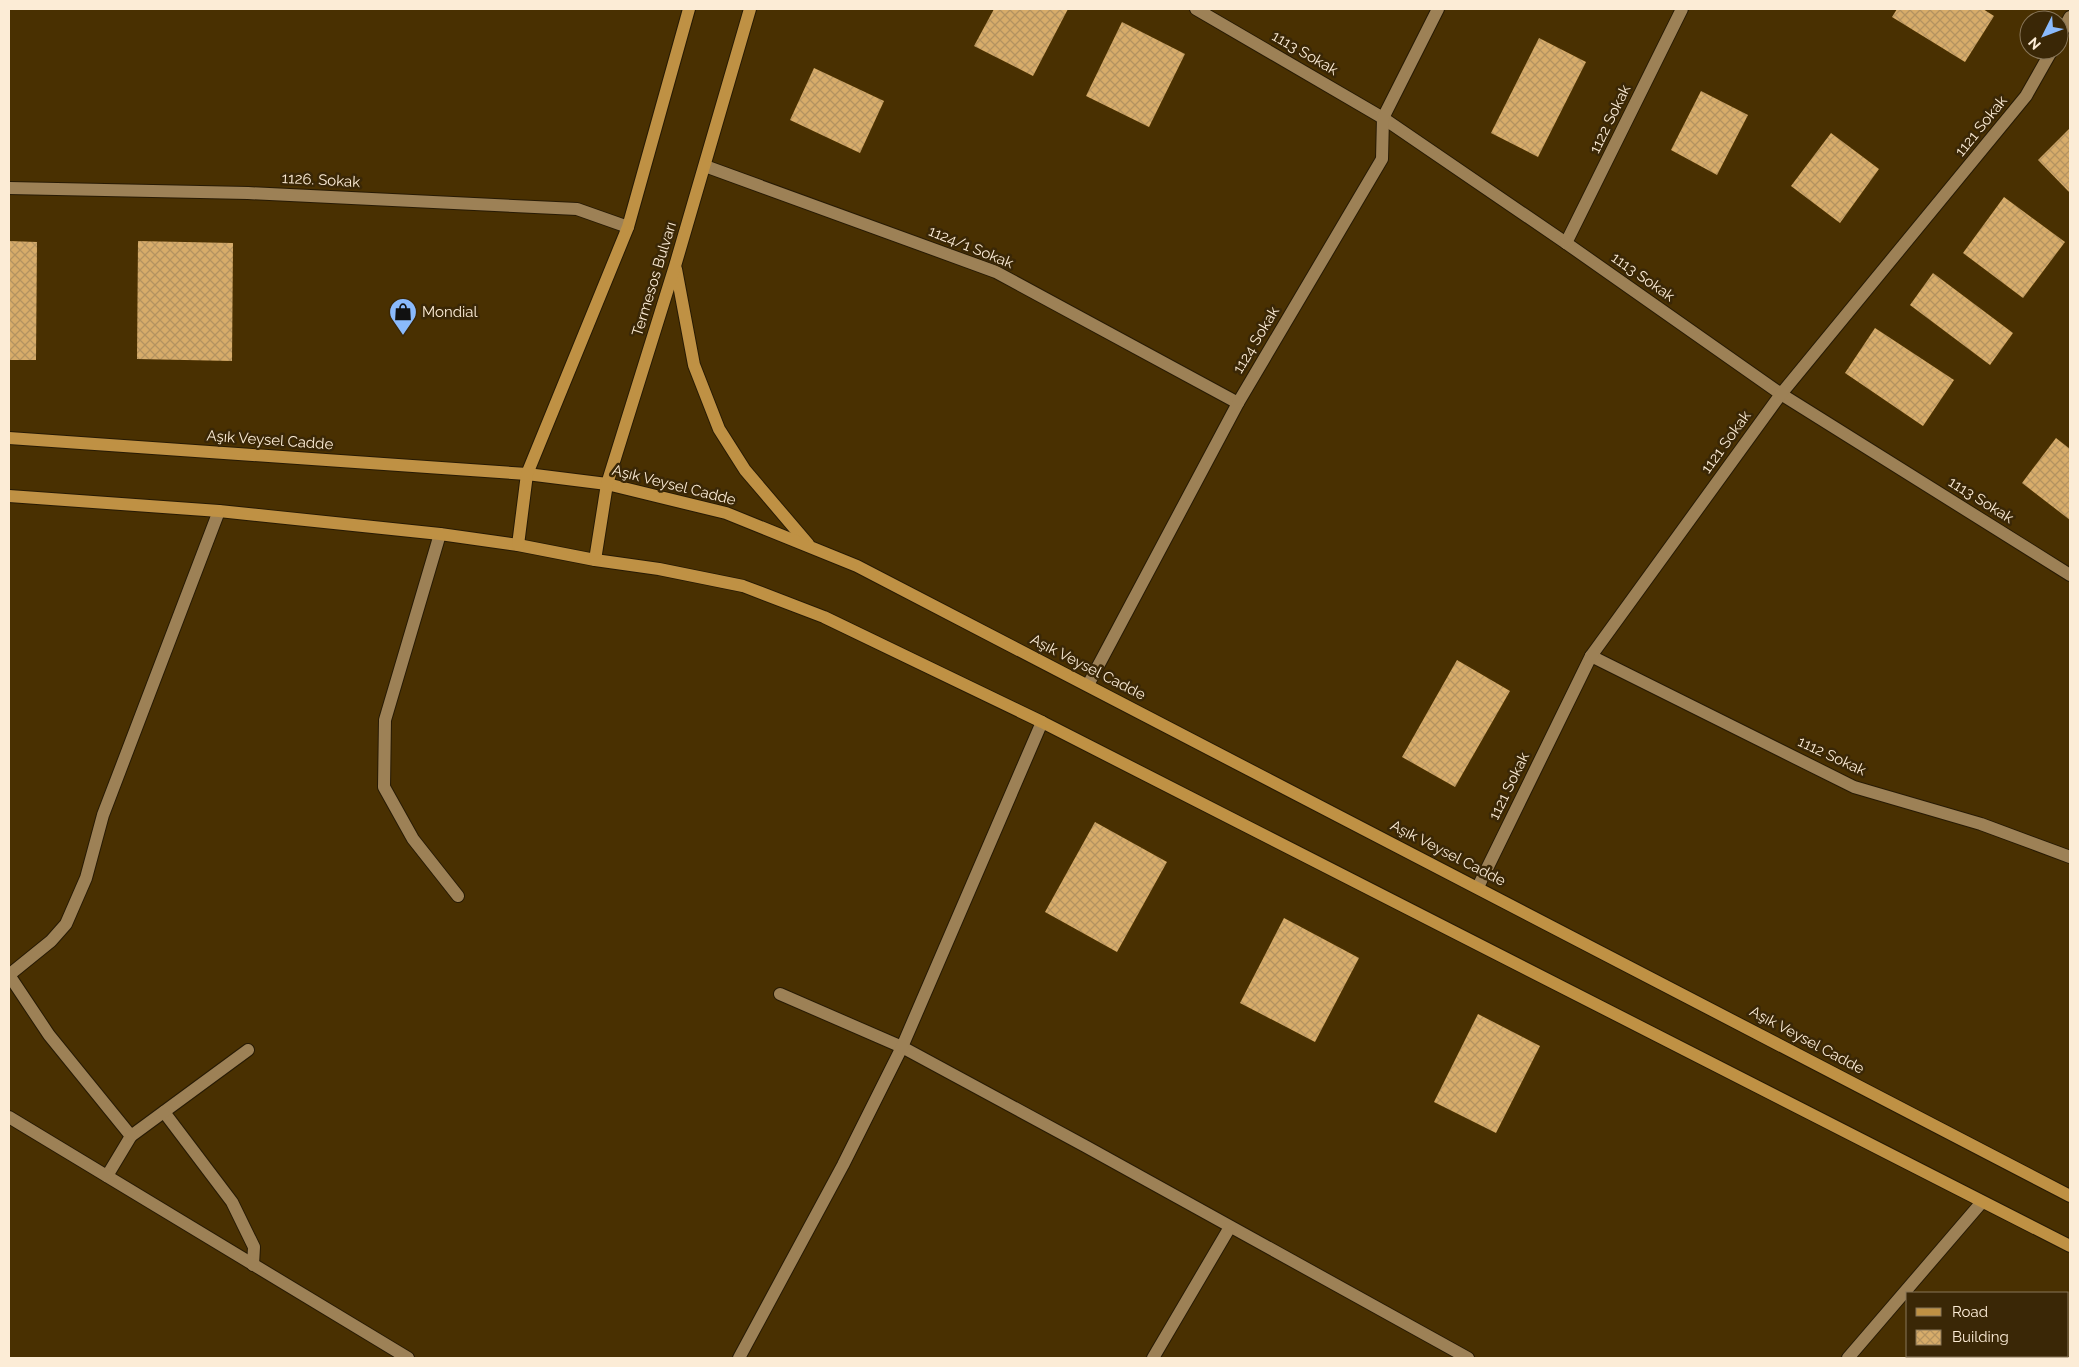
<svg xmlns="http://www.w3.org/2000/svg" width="2079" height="1367" font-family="Raleway,sans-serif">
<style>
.building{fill:url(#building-cross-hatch)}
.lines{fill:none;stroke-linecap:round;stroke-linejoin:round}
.minor-casing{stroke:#271a04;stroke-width:14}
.major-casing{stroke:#271a04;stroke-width:14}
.minor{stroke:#9d8156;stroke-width:12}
.major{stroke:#bf9144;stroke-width:12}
.labels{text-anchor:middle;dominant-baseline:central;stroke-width:5;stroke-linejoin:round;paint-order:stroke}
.street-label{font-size:15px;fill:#fcecd6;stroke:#3a2706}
.poi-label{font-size:15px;fill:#fcecd6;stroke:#3a2706;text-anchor:start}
</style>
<defs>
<pattern id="building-cross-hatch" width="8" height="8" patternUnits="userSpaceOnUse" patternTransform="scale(1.25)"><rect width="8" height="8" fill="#d7ac6a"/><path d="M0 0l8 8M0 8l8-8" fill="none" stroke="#b49360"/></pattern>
</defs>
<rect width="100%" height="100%" fill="#493001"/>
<!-- building -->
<g class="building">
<polygon points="994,9 1068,9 1033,76 974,46"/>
<polygon points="1897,9 1983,9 1994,16 1965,62 1892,17"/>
<polygon points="1122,22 1185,54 1149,127 1086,96"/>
<polygon points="1539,38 1586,62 1538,157 1491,133"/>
<polygon points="814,68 884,101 860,153 790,120"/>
<polygon points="1701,91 1748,115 1717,175 1671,150"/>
<polygon points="2070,128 2070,193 2038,160"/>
<polygon points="1831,133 1879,169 1840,223 1791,186"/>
<polygon points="2004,197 2065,242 2023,298 1963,253"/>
<polygon points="9,241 37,242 36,360 9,360"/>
<polygon points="138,241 233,243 232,361 137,359"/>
<polygon points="1933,273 2013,333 1990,365 1910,305"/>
<polygon points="1875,328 1954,380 1923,426 1845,373"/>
<polygon points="2056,438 2070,449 2070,520 2022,483"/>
<polygon points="1457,660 1510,691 1455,787 1402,757"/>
<polygon points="1095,822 1167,862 1117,952 1045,912"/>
<polygon points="1284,918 1359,958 1315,1042 1240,1003"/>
<polygon points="1478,1014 1540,1046 1496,1133 1434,1102"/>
</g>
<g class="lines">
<defs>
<g id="minor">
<polyline points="1196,9 1383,118 1566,243 1781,394 2070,575"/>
<polyline points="2059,37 2070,17"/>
<polyline points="705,166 996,272 1238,403"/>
<polyline points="9,188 248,193 577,209 628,227"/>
<polyline points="1566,243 1682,9"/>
<polyline points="440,534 385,720 384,787 413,839 458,896"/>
<polyline points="1591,656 1854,787 1981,824 2070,857"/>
<polyline points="1088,685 1238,403 1382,159 1383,118 1438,9"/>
<polyline points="1478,887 1591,656 1781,394 2026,96 2052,50"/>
<polyline points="9,975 51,941 66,924 86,878 103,815 219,511"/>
<polyline points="9,975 49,1035 131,1136 107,1176"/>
<polyline points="780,994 902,1047 1085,1146 1468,1358"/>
<polyline points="164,1112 232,1202 254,1247 253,1265"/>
<polyline points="9,1117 408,1358"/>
<polyline points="131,1136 248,1050"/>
<polyline points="739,1358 843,1165 902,1047 1042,722"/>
<polyline points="1153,1358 1230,1227"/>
<polyline points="1848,1358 1982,1202"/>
</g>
<g id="major">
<polyline points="676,269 694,365 719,429 745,470 808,544"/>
<polyline points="9,438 527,474 607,484 726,513 857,566 2070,1196"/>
<polyline points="9,496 219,511 440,534 518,545 595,560 659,569 743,586 824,617 1042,722 2070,1246"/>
<polyline points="518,545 527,474 628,227 689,9"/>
<polyline points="595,560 607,484 675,266 750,9"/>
</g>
</defs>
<!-- minor casing -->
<use href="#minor" class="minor-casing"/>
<!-- major casing -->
<use href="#major" class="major-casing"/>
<!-- minor -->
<use href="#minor" class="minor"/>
<!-- major -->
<use href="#major" class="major"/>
</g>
<!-- icons -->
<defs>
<symbol id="shop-pin" viewBox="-11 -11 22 30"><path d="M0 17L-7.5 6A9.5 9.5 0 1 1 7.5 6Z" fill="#8abafc" stroke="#3a2706"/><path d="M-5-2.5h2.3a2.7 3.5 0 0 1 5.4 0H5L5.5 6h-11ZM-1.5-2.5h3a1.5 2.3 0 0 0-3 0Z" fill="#111"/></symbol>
</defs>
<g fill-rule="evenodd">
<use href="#shop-pin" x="387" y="296" width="32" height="43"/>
</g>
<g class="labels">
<!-- street labels -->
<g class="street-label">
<text transform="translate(1305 53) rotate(30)">1113 Sokak</text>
<text transform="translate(1610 119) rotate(-64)">1122 Sokak</text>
<text transform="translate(1981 126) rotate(-51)">1121 Sokak</text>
<text transform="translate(321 180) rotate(3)">1126. Sokak</text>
<text transform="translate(971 247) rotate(22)">1124/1 Sokak</text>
<text transform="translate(1643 277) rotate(35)">1113 Sokak</text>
<text transform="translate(654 279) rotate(-73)">Termesos Bulvarı</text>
<text transform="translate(1256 340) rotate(-59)">1124 Sokak</text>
<text transform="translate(270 440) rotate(4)">Aşık Veysel Cadde</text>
<text transform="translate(1726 442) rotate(-54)">1121 Sokak</text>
<text transform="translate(674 485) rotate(14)">Aşık Veysel Cadde</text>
<text transform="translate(1981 500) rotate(32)">1113 Sokak</text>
<text transform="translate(1088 667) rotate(27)">Aşık Veysel Cadde</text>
<text transform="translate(1832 756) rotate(25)">1112 Sokak</text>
<text transform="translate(1509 786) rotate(-64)">1121 Sokak</text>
<text transform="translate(1448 853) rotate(27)">Aşık Veysel Cadde</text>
<text transform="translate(1807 1040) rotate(28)">Aşık Veysel Cadde</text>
</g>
<!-- poi labels -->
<g class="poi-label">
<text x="422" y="312">Mondial</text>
</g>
</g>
<!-- border -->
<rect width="2079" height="1367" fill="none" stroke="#fcecd6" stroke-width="20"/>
<!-- legend -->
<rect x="1906" y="1292" width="162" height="65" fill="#3a2706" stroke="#887659"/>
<rect x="1916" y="1308" width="25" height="8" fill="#bf9144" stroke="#887659"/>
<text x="1952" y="1317" font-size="15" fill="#fcecd6">Road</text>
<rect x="1916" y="1330" width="25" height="15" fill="url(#building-cross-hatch)" stroke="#887659"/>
<text x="1952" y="1342" font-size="15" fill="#fcecd6">Building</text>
<!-- north arrow -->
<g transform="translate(2044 35) rotate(228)"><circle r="24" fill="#3a2706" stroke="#887659"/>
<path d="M0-4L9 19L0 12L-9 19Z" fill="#8abafc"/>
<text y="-8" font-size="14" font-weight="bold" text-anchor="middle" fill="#fcecd6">N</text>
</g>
</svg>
